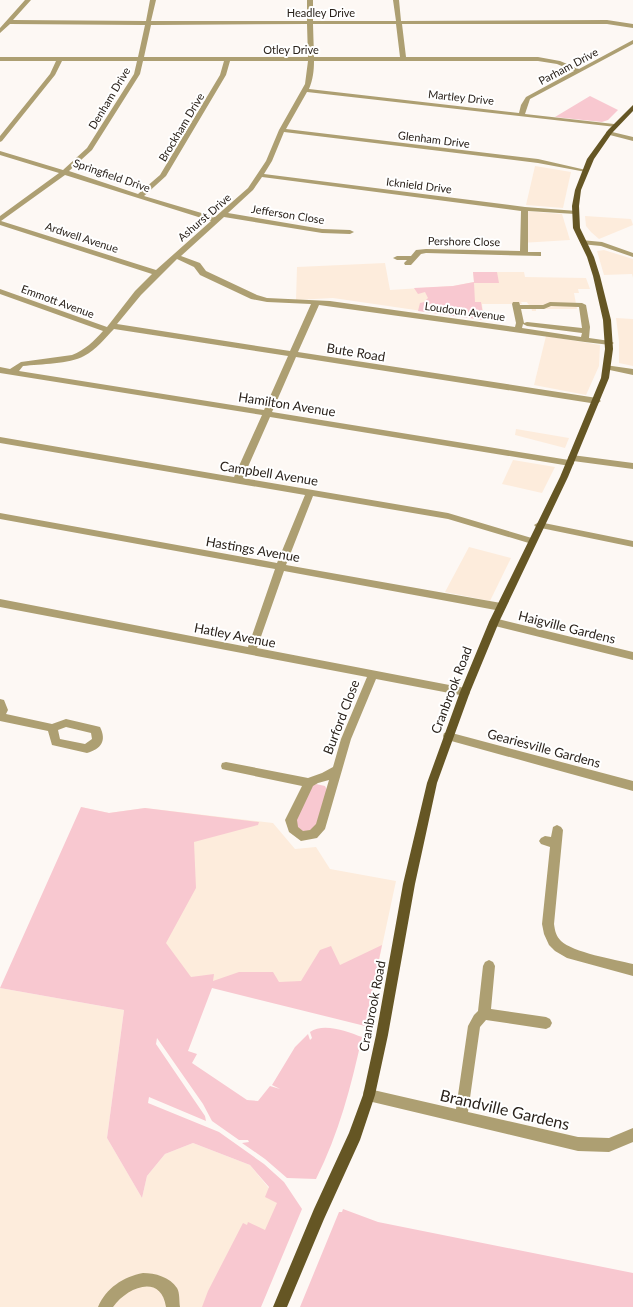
<svg xmlns="http://www.w3.org/2000/svg" width="633" height="1307" font-family="Lato,sans-serif">
<style>
.built{fill:#fdecdc}
.green{fill:#f8c8d0}
.lines{fill:none;stroke-linecap:round;stroke-linejoin:round}
.street{fill:#ad9f72;fill-rule:evenodd}
.primary{fill:#655624;fill-rule:evenodd}
.labels{text-anchor:middle;dominant-baseline:central;stroke-width:4;stroke-linejoin:round;paint-order:stroke}
.far-street-label{font-size:11px;fill:#2a221b;stroke:#fff}
.street-label{font-size:13px;fill:#2a221b;stroke:#fff}
.near-street-label{font-size:16px;fill:#2a221b;stroke:#fff}
</style>
<rect width="100%" height="100%" fill="#fdf8f4"/>
<!-- built -->
<g class="built">
<polygon points="535,166 571,172 563,208 526,205"/>
<polygon points="525,211 562,214 570,240 521,243"/>
<polygon points="585,216 631,219 633,225 599,239 591,232 586,226"/>
<polygon points="604,250 633,259 633,278 632,274 604,275 597,251"/>
<polygon points="385,263 390,290 453,286 474,282 473,272 524,272 525,277 586,278 590,289 578,289 579,293 574,293 577,309 536,309 536,311 532,311 531,306 528,304 527,302 521,302 522,304 482,304 484,320 333,298 296,300 297,267"/>
<polygon points="616,318 633,319 633,366 619,363 619,341"/>
<polygon points="546,336 600,345 599,366 586,395 534,385"/>
<polygon points="516,429 569,438 565,448 515,435"/>
<polygon points="513,460 555,467 542,493 502,484"/>
<polygon points="469,547 511,558 490,601 445,592"/>
<polygon points="81,807 109,813 145,808 273,823 295,849 316,847 330,869 396,881 366,1021 212,982 199,1014"/>
<polygon points="0,988 124,1010 107,1138 142,1198 147,1176 165,1154 193,1143 250,1165 282,1204 267,1232 207,1307 0,1307"/>
</g>
<!-- green -->
<g class="green">
<polygon points="590,96 618,110 608,120 602,122 555,117"/>
<polygon points="473,272 497,272 499,283 474,283 475,302 481,302 484,320 418,311 420,303 424,302 428,298 425,292 418,294 414,288 453,286 474,282"/>
<path d="M 316,784 L 325,786 L 327,790 L 317,825 C 313,830 303,835 298,828 C 296,827 296,824 295,821 L 312,786 Z"/>
<path d="M 81,807 L 109,813 L 145,808 L 259,822 L 258,825 L 194,842 L 196,888 L 166,943 L 191,977 L 214,974 L 213,981 L 239,972 L 273,972 L 279,982 L 301,981 L 320,950 L 331,946 L 340,965 L 382,945 L 365,1026 L 212,988 L 188,1051 L 197,1054 L 192,1063 L 247,1100 L 258,1101 L 270,1086 L 280,1089 L 272,1085 L 295,1047 L 308,1034 L 310,1040 L 312,1038 L 310,1032 C 324,1022 348,1032 362,1037 C 351,1087 339,1133 316,1179 L 287,1178 L 265,1159 L 242,1143 L 249,1142 L 248,1140 L 239,1140 L 212,1121 L 203,1104 L 157,1038 L 156,1044 L 205,1116 L 206,1121 L 149,1097 L 148,1103 L 219,1132 L 264,1164 L 284,1182 L 302,1209 L 261,1307 L 202,1307 L 208,1291 L 243,1223 L 247,1225 L 248,1222 L 265,1230 L 277,1203 L 265,1197 L 269,1187 L 250,1165 L 193,1143 L 165,1154 L 147,1176 L 142,1198 L 107,1138 L 124,1010 L 0,988 Z"/>
<polygon points="343,1209 378,1222 633,1273 633,1307 300,1307 339,1212 342,1212"/>
</g>
<g class="lines">
<!-- street -->
<g class="street">
<path d="M 25,0 L 31,0 L 13,20 L 146,21 L 150,0 L 156,0 L 151,21 L 307,21 L 307,0 L 313,0 L 313,21 L 396,21 L 393,0 L 399,0 L 401,21 L 607,20 L 633,24 L 633,28 L 607,24 L 402,24 L 406,57 L 538,57 L 560,61 L 579,69 L 633,40 L 633,44 L 530,99 L 525,114 L 614,124 L 617,126 L 616,127 L 307,92 L 286,129 L 538,159 L 586,170 L 586,172 L 538,163 L 284,132 L 272,161 L 264,174 L 525,207 L 577,211 L 579,212 L 575,214 L 528,211 L 528,252 L 541,252 L 541,256 L 426,253 L 421,254 L 411,265 L 405,265 L 404,263 L 407,260 L 397,260 L 393,258 L 397,256 L 411,256 L 416,250 L 426,249 L 520,251 L 521,211 L 262,177 L 253,190 L 228,213 L 322,229 L 350,230 L 354,232 L 350,234 L 322,233 L 224,217 L 181,256 L 200,263 L 206,271 L 257,295 L 267,298 L 330,301 L 515,327 L 516,323 L 512,304 L 513,302 L 519,302 L 520,305 L 543,305 L 550,302 L 582,303 L 586,305 L 590,327 L 589,338 L 610,341 L 614,343 L 610,345 L 585,342 L 319,305 L 298,352 L 597,398 L 601,401 L 597,404 L 296,357 L 272,412 L 569,460 L 568,458 L 569,456 L 572,455 L 633,463 L 633,469 L 573,461 L 574,463 L 573,465 L 570,466 L 270,417 L 243,478 L 448,513 L 535,539 L 537,541 L 532,544 L 448,519 L 313,496 L 286,565 L 501,603 L 506,607 L 501,611 L 284,571 L 257,648 L 465,688 L 469,689 L 470,692 L 469,695 L 465,696 L 376,679 L 351,739 L 325,829 L 317,838 L 301,841 L 289,832 L 285,820 L 302,786 L 226,770 L 222,769 L 221,766 L 222,763 L 226,762 L 308,778 L 322,773 L 333,767 L 341,739 L 367,677 L 0,607 L 0,599 L 248,647 L 275,569 L 0,519 L 0,513 L 277,563 L 305,495 L 0,443 L 0,437 L 234,477 L 262,415 L 0,373 L 0,367 L 10,369 L 21,362 L 72,355 C 85,350 94,341 103,331 L 0,294 L 0,289 L 107,327 L 135,291 L 152,274 L 0,225 L 0,216 L 59,173 L 0,155 L 0,151 L 63,170 L 87,148 L 134,74 L 137,61 L 62,61 L 55,75 L 2,141 L 0,142 L 0,136 L 50,74 L 56,61 L 0,61 L 0,57 L 138,57 L 145,25 L 10,24 L 0,33 L 0,28 ZM 307,24 L 308,57 L 144,57 L 151,25 ZM 313,24 L 396,24 L 400,57 L 314,57 ZM 143,61 L 224,61 L 220,75 L 160,175 L 138,194 L 69,171 L 92,150 L 140,74 ZM 230,61 L 308,61 L 305,84 L 279,130 L 266,161 L 248,188 L 215,217 L 144,196 L 166,176 L 226,75 ZM 314,61 L 538,61 L 557,64 L 574,71 L 526,97 L 521,105 L 519,113 L 309,89 C 313,80 314,70 314,61 ZM 65,175 L 211,221 L 156,270 L 1,221 ZM 177,259 L 194,267 L 200,275 L 251,299 L 267,302 L 311,304 L 290,351 L 117,324 L 141,295 ZM 551,306 L 579,307 L 582,328 L 527,322 L 524,323 L 521,309 L 544,309 ZM 523,324 L 527,326 L 582,333 L 581,337 L 522,328 ZM 114,329 L 288,356 L 264,410 L 19,371 L 23,366 C 41,364 69,364 84,356 C 96,350 105,338 114,329 ZM 329,780 L 316,824 L 310,830 L 303,831 L 298,827 L 297,820 L 313,786 L 318,783 Z"/>
<polygon points="608,131 633,137 633,141 606,134 606,132"/>
<polygon points="581,240 602,242 633,253 633,257 601,246 581,244"/>
<polygon points="605,365 633,369 633,375 605,369"/>
<polygon points="539,522 633,541 633,547 536,527 534,525"/>
<polygon points="494,618 633,652 633,660 491,625 489,622 491,619"/>
<path d="M 0,699 L 4,700 L 8,710 L 6,714 L 52,724 L 66,719 L 96,726 L 100,727 C 107,741 101,749 87,753 L 52,745 L 48,731 L 0,721 ZM 66,727 L 91,733 L 92,739 L 85,744 L 60,739 L 58,730 Z"/>
<polygon points="448,732 633,781 633,791 444,739 443,736 444,733"/>
<path d="M 557,825 L 561,827 L 563,830 L 554,924 C 555,931 556,936 561,941 C 572,952 616,960 633,964 L 633,976 L 567,958 L 555,951 L 549,945 L 544,934 L 542,924 L 550,847 L 541,844 L 539,841 L 541,838 L 545,836 L 551,837 L 553,827 Z"/>
<polygon points="489,960 493,962 495,966 491,1009 546,1017 550,1019 552,1023 550,1027 546,1029 486,1020 480,1027 468,1112 578,1137 609,1138 633,1128 633,1142 609,1152 578,1151 364,1100 363,1095 364,1090 369,1089 456,1109 468,1026 474,1015 478,1011 483,966 485,962"/>
<path d="M 143,1273 C 155,1273 170,1277 177,1288 C 180,1293 179,1301 180,1307 L 166,1307 C 161,1273 127,1287 113,1307 L 98,1307 C 106,1288 123,1277 143,1273 Z"/>
</g>
<!-- primary -->
<polygon class="primary" points="633,105 633,111 612,133 594,159 581,190 579,206 580,228 594,257 600,276 611,320 613,349 609,378 568,477 499,622 470,692 437,783 415,884 388,1035 375,1095 360,1140 324,1219 287,1307 273,1307 314,1209 349,1133 363,1095 376,1035 403,884 427,783 460,692 489,622 560,477 601,378 605,349 603,320 593,276 587,257 573,228 572,206 575,190 587,159 608,130"/>
</g>
<g class="labels">
<!-- far-street labels -->
<g class="far-street-label">
<text x="321" y="12">Headley Drive</text>
<text x="291" y="49">Otley Drive</text>
<text transform="translate(568 66) rotate(-28)">Parham Drive</text>
<text transform="translate(461 97) rotate(6)">Martley Drive</text>
<text transform="translate(109 98) rotate(-59)">Denham Drive</text>
<text transform="translate(181 127) rotate(-59)">Brockham Drive</text>
<text transform="translate(434 139) rotate(7)">Glenham Drive</text>
<text transform="translate(112 175) rotate(19)">Springfield Drive</text>
<text transform="translate(419 185) rotate(7)">Icknield Drive</text>
<text transform="translate(288 214) rotate(9)">Jefferson Close</text>
<text transform="translate(204 217) rotate(-41)">Ashurst Drive</text>
<text transform="translate(82 237) rotate(18)">Ardwell Avenue</text>
<text transform="translate(464 241) rotate(1)">Pershore Close</text>
<text transform="translate(58 301) rotate(20)">Emmott Avenue</text>
<text transform="translate(465 311) rotate(8)">Loudoun Avenue</text>
</g>
<!-- street labels -->
<g class="street-label">
<text transform="translate(356 352) rotate(9)">Bute Road</text>
<text transform="translate(287 404) rotate(9)">Hamilton Avenue</text>
<text transform="translate(269 473) rotate(9)">Campbell Avenue</text>
<text transform="translate(253 549) rotate(10)">Hastings Avenue</text>
<text transform="translate(567 627) rotate(14)">Haigville Gardens</text>
<text transform="translate(235 635) rotate(11)">Hatley Avenue</text>
<text transform="translate(451 690) rotate(-69)">Cranbrook Road</text>
<text transform="translate(341 717) rotate(-69)">Burford Close</text>
<text transform="translate(544 748) rotate(15)">Geariesville Gardens</text>
<text transform="translate(372 1006) rotate(-79)">Cranbrook Road</text>
</g>
<!-- near-street labels -->
<g class="near-street-label">
<text transform="translate(505 1109) rotate(13)">Brandville Gardens</text>
</g>
</g>
</svg>
